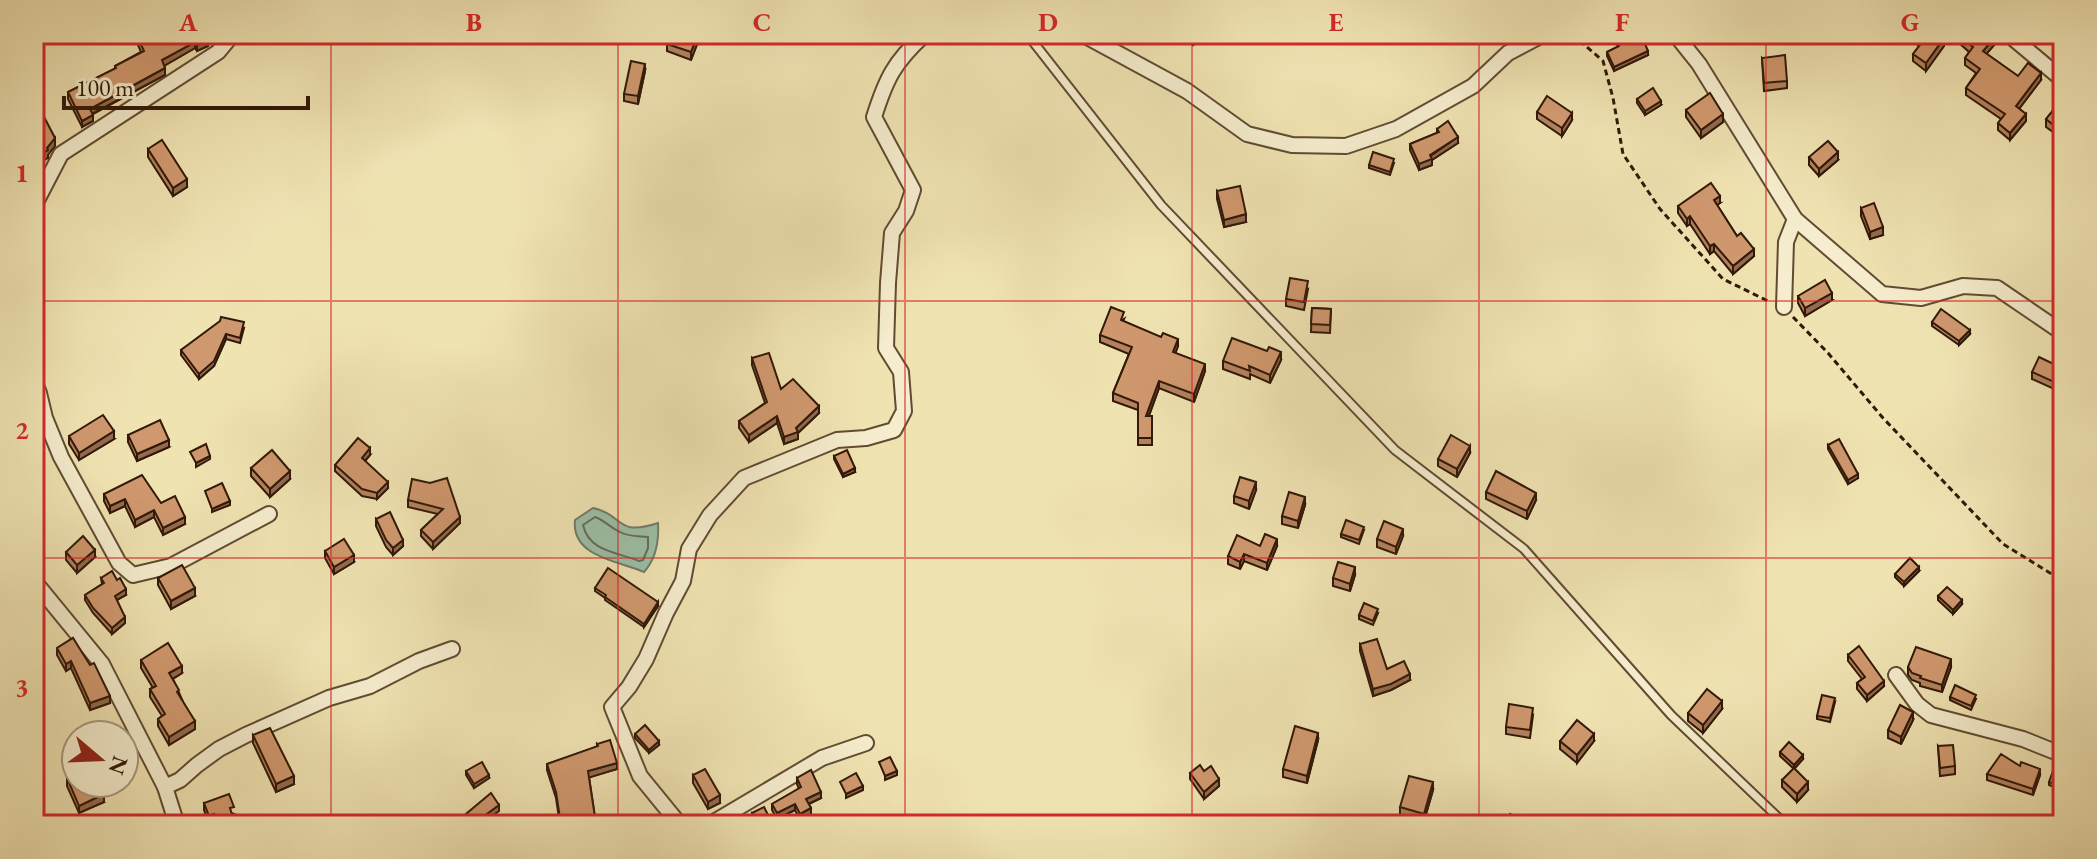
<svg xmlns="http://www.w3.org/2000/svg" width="2097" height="859" font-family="'EB Garamond',serif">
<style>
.water{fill:#9bbfa8;stroke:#717c68;stroke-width:2}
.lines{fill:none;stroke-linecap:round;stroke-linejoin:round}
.shore{stroke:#666c58;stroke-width:2}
.service-casing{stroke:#614b32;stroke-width:11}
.minor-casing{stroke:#614b32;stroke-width:18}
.path{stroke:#311808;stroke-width:3;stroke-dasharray:6 4;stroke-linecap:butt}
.service{stroke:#f5edcd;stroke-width:7}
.minor{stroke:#f5edcd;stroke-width:14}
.wall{fill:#b3835f;stroke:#311808;stroke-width:2}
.shaded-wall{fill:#926a4d;stroke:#311808;stroke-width:2}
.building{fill:#d0986e;stroke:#311808;stroke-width:2}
.grid{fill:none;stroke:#d62828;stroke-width:2;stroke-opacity:0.55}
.neatline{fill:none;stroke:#d62828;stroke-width:3}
.grid-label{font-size:26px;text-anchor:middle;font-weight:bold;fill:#d62828}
</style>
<rect width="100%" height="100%" fill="#f0e3b2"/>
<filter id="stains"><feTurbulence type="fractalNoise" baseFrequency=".0025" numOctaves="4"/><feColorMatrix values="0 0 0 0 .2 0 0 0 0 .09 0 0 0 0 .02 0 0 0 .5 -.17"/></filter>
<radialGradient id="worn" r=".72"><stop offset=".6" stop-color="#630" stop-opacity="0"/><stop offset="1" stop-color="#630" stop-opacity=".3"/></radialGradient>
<!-- water -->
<path class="water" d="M 593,508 C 625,515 615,537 658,523 C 659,540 656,559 644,572 C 619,561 571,557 575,520 Z"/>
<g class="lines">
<!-- shore -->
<path class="shore" d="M 595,517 C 604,520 611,528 620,532 C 629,537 638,536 648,537 L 648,548 L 643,560 L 639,561 C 618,552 589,552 583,525 Z"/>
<defs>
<polyline id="service" points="1027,34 1161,205 1395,450 1524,549 1671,715 1786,825"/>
<g id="minor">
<polyline points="1082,34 1187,91 1247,134 1292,145 1346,146 1396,129 1473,86 1508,53 1544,34"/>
<polyline points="1675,34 1699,64 1795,219 1882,294 1921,298 1963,286 1997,288 2063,333"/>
<polyline points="2008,34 2063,80"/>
<polyline points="34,206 61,154 218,52 233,34"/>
<polyline points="1784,307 1786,242 1795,219"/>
<polyline points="34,381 39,393 45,418 61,457 119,563 133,575 171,566 269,514"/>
<polyline points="34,581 102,664 165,787 177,825"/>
<polyline points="1896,675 1917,704 1931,715 2023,739 2063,755"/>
<polyline points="165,787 180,780 197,765 219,749 246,735 329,698 370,686 419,661 452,649"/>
<path d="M 680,825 L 640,776 L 612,707 L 629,687 L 646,659 L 666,613 L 683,581 L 689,549 L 710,515 L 744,478 L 837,440 L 866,438 L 894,430 L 904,411 L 901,372 L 886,348 L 888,283 L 892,233 L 906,211 L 913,190 L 874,117 C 886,79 894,62 925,34"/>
<polyline points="709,825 822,758 866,743"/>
</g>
</defs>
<!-- service casing -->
<use href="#service" class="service-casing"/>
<!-- minor casing -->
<use href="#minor" class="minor-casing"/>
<!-- path -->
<g class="path">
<polyline points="1572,34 1603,61 1613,98 1623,154 1660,209 1723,279 1770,302"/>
<polyline points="1793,317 1828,353 1883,418 2003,544 2063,581"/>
</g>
<!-- service -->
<use href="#service" class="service"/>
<!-- minor -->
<use href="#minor" class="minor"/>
</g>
<!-- wall -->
<g class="wall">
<polygon points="206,34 208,46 197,51 195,48 164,66 165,75 93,114 93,121 82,127 68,99 68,92 115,69 115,66 141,52 138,45 138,38"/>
<polygon points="701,34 691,60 667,51 667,44"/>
<polygon points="1186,34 1209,34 1209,36 1193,45"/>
<polygon points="1613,34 1633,34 1635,42 1648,55 1614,71 1607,56 1607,52 1618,47"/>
<polygon points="1904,34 1938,34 1944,46 1926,71 1913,61 1913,54 1919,46"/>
<polygon points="1958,35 1995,44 1986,54 2018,76 2041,80 2019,108 2026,121 2010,140 1998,130 1998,123 2001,119 1966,95 1966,88 1976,73 1965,65 1965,58 1969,52 1958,42"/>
<polygon points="1762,58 1787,81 1787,88 1764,91"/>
<polygon points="645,71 638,104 624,101 624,94"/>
<polygon points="2063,98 2063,131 2062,130 2057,135 2046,127 2046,119"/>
<polygon points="1637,99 1661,105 1645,115 1637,103"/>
<polygon points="1686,110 1723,122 1701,138 1686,117"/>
<polygon points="1537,112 1572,120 1562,136 1537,119"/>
<polygon points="1437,129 1458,143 1432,160 1432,165 1419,170 1410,150 1410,144 1437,133"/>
<polygon points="148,149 187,187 173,196 148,157"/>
<polygon points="1809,157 1838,160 1819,176 1809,165"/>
<polygon points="1394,163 1390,175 1369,168 1369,165"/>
<polygon points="1217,191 1246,222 1224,227 1217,199"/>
<polygon points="1720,203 1717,205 1737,236 1754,256 1733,274 1714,251 1710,254 1690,224 1687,226 1678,213 1678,206"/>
<polygon points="1861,208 1883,235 1870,239 1861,216"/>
<polygon points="1308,289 1304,310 1286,306 1286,299"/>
<polygon points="1798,296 1832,300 1805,316 1798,303"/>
<polygon points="1312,308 1331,309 1330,333 1311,332"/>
<polygon points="1124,319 1123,321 1178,346 1175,353 1205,371 1194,402 1159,388 1149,416 1152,416 1152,445 1138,445 1138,410 1113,401 1113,393 1129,354 1100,342 1100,335"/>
<polygon points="1932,322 1970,334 1959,345 1932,326"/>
<polygon points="244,328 240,343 226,339 214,366 199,379 181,355 181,350"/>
<polygon points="752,358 781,389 819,413 798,433 798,439 784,444 777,423 749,442 739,428 739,421 765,403 752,365"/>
<polygon points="1281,360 1270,383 1250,374 1250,379 1223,369 1223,361"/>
<polygon points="2032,372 2060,374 2054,389 2032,379"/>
<polygon points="128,435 169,447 137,461 128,442"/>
<polygon points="69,436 114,439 79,460 69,444"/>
<polygon points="1828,445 1858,478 1848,484 1828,449"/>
<polygon points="1470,453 1457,477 1438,466 1438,459"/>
<polygon points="370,455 365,461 388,488 377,499 362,496 335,471 335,465"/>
<polygon points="834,456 855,472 843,477 834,459"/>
<polygon points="251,468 290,479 270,497 251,476"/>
<polygon points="430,483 460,523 433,549 421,536 421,530 438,514 408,507 408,500"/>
<polygon points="1256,490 1249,509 1234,503 1234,496"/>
<polygon points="1486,492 1536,500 1527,519 1486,499"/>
<polygon points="104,494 161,503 185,524 163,535 154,517 135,527 125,506 110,513 104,501"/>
<polygon points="1305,505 1298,528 1282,524 1282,516"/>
<polygon points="376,519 403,546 393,555 386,547 376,526"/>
<polygon points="1364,530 1359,544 1341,537 1341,534"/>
<polygon points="1403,536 1396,554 1377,547 1377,539"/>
<polygon points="1260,546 1277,546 1267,570 1244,561 1240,569 1228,564 1228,556"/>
<polygon points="325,551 354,562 334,574 325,558"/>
<polygon points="66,552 95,557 77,573 66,560"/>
<polygon points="1919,571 1904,586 1895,577 1895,574"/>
<polygon points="1355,575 1350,591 1333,586 1333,578"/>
<polygon points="101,578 126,595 117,600 125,623 112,634 93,613 85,600 85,595 102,584"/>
<polygon points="158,578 195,596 171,609 158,585"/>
<polygon points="595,588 658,606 644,627 605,600 605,598 595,591"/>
<polygon points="1938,596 1962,604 1953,614 1938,600"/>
<polygon points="1378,613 1373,625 1359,619 1359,615"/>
<polygon points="73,638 110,703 90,710 71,668 66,671 57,655 57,648"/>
<polygon points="1360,644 1387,669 1410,680 1391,690 1373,696 1360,651"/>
<polygon points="1848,655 1884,686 1867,701 1857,689 1857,683 1862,679 1848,661"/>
<polygon points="141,660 182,673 173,679 195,729 169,745 158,726 158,719 162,716 150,697 150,689 153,688 141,668"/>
<polygon points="1908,667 1951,667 1942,692 1920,686 1920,683 1912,680 1908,675"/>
<polygon points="2063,679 2063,698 2059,695 2059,688"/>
<polygon points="1950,697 1976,699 1971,710 1950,700"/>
<polygon points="1835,702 1830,722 1817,719 1817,716"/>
<polygon points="1722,709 1703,733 1688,721 1688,713"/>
<polygon points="1533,715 1530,738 1506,734 1506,727"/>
<polygon points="1913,720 1901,744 1888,738 1888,730"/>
<polygon points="635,734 659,745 649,753 635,738"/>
<polygon points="253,735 294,784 276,792 253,743"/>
<polygon points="1318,740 1307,783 1283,777 1283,769"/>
<polygon points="1560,741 1594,741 1577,763 1560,749"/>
<polygon points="597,744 617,769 589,777 596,824 620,825 560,825 556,798 547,770 547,764 597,747"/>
<polygon points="1938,746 1955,766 1955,774 1940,776"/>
<polygon points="1780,752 1803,759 1794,769 1780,756"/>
<polygon points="2063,766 2063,788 2062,790 2049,785 2049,782"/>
<polygon points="466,771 489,778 474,788 466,775"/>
<polygon points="1204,771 1219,786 1204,799 1190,779 1190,773"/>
<polygon points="1987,774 2040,775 2033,795 1987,780"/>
<polygon points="693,775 720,803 708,809 693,783"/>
<polygon points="67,778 104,802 79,813 67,786"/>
<polygon points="797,778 821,798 809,804 811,814 800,820 795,810 777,819 772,810 772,804 799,789 797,784"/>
<polygon points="1782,780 1808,790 1797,802 1782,787"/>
<polygon points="1433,790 1424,821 1400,815 1400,807"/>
<polygon points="204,803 234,814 232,815 235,825 215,825 214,822 209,823 204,810"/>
<polygon points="752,813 773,825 755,825 752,821"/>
</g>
<!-- shaded-wall -->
<g class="shaded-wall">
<polygon points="698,34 701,34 691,60 691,52"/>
<polygon points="1199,34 1209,34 1209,36 1193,45 1193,38"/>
<polygon points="1995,37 1995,44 1983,58 1983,51"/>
<polygon points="1944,38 1944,46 1926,71 1926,63"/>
<polygon points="208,40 208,46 197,51 197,45"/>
<polygon points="195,42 195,48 162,67 162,60"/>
<polygon points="1648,51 1648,55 1614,71 1614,67"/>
<polygon points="645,64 645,71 638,104 638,96"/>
<polygon points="165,68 165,75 90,115 90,109"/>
<polygon points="2041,73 2041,80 2016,113 2016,106"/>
<polygon points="1661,101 1661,105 1645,115 1645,111"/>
<polygon points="1572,113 1572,120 1562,136 1562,128"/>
<polygon points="1723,114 1723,122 1701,138 1701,130"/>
<polygon points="2026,114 2026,121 2010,140 2010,133"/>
<polygon points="93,115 93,121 82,127 82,121"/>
<polygon points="2062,122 2062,130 2057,135 2057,128"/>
<polygon points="1458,137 1458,143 1432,160 1432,165 1419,170 1419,164"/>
<polygon points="55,138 55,146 48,155 48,158 34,166 34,158 47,148"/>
<polygon points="1838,152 1838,160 1819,176 1819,169"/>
<polygon points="187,179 187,187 173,196 173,188"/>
<polygon points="1720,196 1720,203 1714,207 1714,200"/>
<polygon points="1246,214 1246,222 1224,227 1224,220"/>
<polygon points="1690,216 1690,224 1687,226 1687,219"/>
<polygon points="1883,227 1883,235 1870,239 1870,232"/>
<polygon points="1714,244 1714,251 1710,254 1710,246"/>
<polygon points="1754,249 1754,256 1733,274 1733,266"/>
<polygon points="1832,293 1832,300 1805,316 1805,308"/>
<polygon points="1970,330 1970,334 1959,345 1959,341"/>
<polygon points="226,334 226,339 214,366 199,379 199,374"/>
<polygon points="1178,339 1178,346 1173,360 1173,352"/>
<polygon points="1281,352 1281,360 1270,383 1270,375"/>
<polygon points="1205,364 1205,371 1194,402 1194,394"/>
<polygon points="2060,367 2060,374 2054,389 2054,382"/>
<polygon points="1159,381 1159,388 1146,423 1146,416"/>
<polygon points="819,406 819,413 798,433 798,439 784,444 784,437 796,428"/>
<polygon points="777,416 777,423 749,442 749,435"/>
<polygon points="114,431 114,439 79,460 79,453"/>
<polygon points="169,440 169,447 137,461 137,454"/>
<polygon points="1470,446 1470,453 1457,477 1457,469"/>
<polygon points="370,448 370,455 362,464 362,458"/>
<polygon points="210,456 210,459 196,467 196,463"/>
<polygon points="855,468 855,472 843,477 843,474"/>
<polygon points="290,471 290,479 270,497 270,489"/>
<polygon points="1858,474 1858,478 1848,484 1848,480"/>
<polygon points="388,482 388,488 377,499 377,493"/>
<polygon points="1256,482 1256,490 1249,509 1249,501"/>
<polygon points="1536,493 1536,500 1527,519 1527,511"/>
<polygon points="1305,497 1305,505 1298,528 1298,521"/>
<polygon points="125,499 125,506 110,513 110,506"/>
<polygon points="230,501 230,505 212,512 212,509"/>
<polygon points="154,510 154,517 135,527 135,520"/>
<polygon points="185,517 185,524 163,535 163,528"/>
<polygon points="460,517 460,523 433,549 433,542"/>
<polygon points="1403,529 1403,536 1396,554 1396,547"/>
<polygon points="1277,539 1277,546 1267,570 1267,563"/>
<polygon points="403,540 403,546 393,555 393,548"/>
<polygon points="95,550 95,557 77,573 77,565"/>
<polygon points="1244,554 1244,561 1240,569 1240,562"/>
<polygon points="354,555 354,562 334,574 334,567"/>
<polygon points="1355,567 1355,575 1350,591 1350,584"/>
<polygon points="1919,567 1919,571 1904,586 1904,582"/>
<polygon points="195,588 195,596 171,609 171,601"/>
<polygon points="126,589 126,595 115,601 115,596"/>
<polygon points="1962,600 1962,604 1953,614 1953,610"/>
<polygon points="658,602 658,606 644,627 644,624"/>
<polygon points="125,617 125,623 112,634 112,628"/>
<polygon points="1951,659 1951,667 1942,692 1942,685"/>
<polygon points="71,661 71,668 66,671 66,664"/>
<polygon points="182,666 182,673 169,681 169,673"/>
<polygon points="1410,674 1410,680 1391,690 1373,696 1373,689"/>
<polygon points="1884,681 1884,686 1867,701 1867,695"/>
<polygon points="110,696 110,703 90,710 90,703"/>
<polygon points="1722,701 1722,709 1703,733 1703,725"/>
<polygon points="1913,712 1913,720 1901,744 1901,737"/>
<polygon points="195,721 195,729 169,745 169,737"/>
<polygon points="1318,733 1318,740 1307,783 1307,776"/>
<polygon points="1594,734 1594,741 1577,763 1577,755"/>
<polygon points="659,741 659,745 649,753 649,750"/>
<polygon points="1803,755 1803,759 1794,769 1794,765"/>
<polygon points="617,763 617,769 588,778 588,771"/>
<polygon points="2040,769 2040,775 2033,795 2033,789"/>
<polygon points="897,771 897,775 885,780 885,776"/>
<polygon points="489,775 489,778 474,788 474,784"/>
<polygon points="294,776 294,784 276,792 276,784"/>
<polygon points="1219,779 1219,786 1204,799 1204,792"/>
<polygon points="1433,782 1433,790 1424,821 1424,814"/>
<polygon points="1808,782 1808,790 1797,802 1797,794"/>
<polygon points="863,786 863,790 846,798 846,794"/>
<polygon points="821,792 821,798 806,805 806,799"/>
<polygon points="104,794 104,802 79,813 79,806"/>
<polygon points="720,795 720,803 708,809 708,802"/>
<polygon points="795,804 795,810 777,819 777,813"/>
<polygon points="499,805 499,811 480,825 480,819"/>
<polygon points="811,808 811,814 800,820 800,814"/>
<polygon points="214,814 214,822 209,823 209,816"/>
</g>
<!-- building -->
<g class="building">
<polygon points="146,34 206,34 208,40 197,45 195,42 162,60 165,68 90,109 93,115 82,121 68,92 116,68 115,66 144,51 138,38"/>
<polygon points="670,34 698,34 691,52 667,44"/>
<polygon points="1615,34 1633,34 1635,42 1643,39 1648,51 1614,67 1607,52 1619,46"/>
<polygon points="1914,34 1938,34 1944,38 1926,63 1913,54 1923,41"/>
<polygon points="1959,34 1992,34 1995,37 1983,51 2018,76 2028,63 2041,73 2016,106 2026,114 2010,133 1998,123 2005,114 1966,88 1980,69 1965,58 1973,47 1958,35"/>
<polygon points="1785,55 1787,81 1764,83 1762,58"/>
<polygon points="631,61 645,64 638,96 624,94"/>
<polygon points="1653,88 1661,101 1645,111 1637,99"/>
<polygon points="1710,93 1723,114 1701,130 1686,110"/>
<polygon points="1547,96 1572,113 1562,128 1537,112"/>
<polygon points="2063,98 2063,123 2062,122 2057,128 2046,119"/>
<polygon points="42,113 55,138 47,148 48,150 34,158 34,117"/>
<polygon points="1448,121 1458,137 1430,155 1432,159 1419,164 1410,144 1439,132 1437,129"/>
<polygon points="162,140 187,179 173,188 148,149"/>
<polygon points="1828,141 1838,152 1819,169 1809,157"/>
<polygon points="1373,152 1394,159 1390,172 1369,165"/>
<polygon points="1711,183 1720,196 1714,200 1737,236 1741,233 1754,249 1733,266 1714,244 1710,246 1690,216 1687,219 1678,206"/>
<polygon points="1240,186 1246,214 1224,220 1217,191"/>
<polygon points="1874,203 1883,227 1870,232 1861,208"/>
<polygon points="1290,278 1308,281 1304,302 1286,299"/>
<polygon points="1825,280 1832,293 1805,308 1798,296"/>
<polygon points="1111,307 1124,312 1121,320 1161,337 1163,333 1178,339 1173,352 1205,364 1194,394 1159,381 1146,416 1152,416 1152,438 1138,438 1138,403 1113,393 1132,347 1100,335"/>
<polygon points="1312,308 1331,309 1330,325 1311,324"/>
<polygon points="1941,309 1970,330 1959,341 1932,322"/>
<polygon points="221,317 244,322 240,338 226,334 214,361 199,374 181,350 220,321"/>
<polygon points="1232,338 1267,351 1269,347 1281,352 1270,375 1249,366 1250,371 1223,361"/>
<polygon points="769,353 781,389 793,379 819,406 796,428 798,432 784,437 777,416 749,435 739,421 767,402 752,358"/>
<polygon points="2039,357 2060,367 2054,382 2032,372"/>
<polygon points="103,415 114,431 79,453 69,436"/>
<polygon points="160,420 169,440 137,454 128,435"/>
<polygon points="1451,435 1470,446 1457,469 1438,459"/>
<polygon points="358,438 370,448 362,458 388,482 377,493 362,489 335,465"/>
<polygon points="1839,439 1858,474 1848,480 1828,445"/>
<polygon points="206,444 210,456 196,463 190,452"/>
<polygon points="272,450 290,471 270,489 251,468"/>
<polygon points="847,450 855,468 843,474 834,456"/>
<polygon points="1496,471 1536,493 1527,511 1486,492"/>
<polygon points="142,475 161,503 175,496 185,517 163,528 154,510 135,520 125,499 110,506 104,494"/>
<polygon points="1240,477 1256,482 1249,501 1234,496"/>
<polygon points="447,478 460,517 433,542 421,530 443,509 408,500 412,479 430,483"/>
<polygon points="222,483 230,501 212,509 205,491"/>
<polygon points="1289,492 1305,497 1298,521 1282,516"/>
<polygon points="390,512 403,540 393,548 386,540 376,519"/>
<polygon points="1346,520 1364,527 1359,540 1341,534"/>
<polygon points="1384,521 1403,529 1396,547 1377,539"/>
<polygon points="1265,534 1277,539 1267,563 1244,554 1240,562 1228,556 1237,535 1260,546"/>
<polygon points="83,536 95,550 77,565 66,552"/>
<polygon points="344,539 354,555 334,567 325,551"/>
<polygon points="1910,558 1919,567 1904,582 1895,574"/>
<polygon points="1338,562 1355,567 1350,584 1333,578"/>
<polygon points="182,565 195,588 171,601 158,578"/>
<polygon points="608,568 658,602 644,624 605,597 606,595 595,588"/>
<polygon points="112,571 117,580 120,578 126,589 115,596 125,617 112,628 93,608 85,595 104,583 101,578"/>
<polygon points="1947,587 1962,600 1953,610 1938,596"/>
<polygon points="1364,603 1378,609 1373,621 1359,615"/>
<polygon points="73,638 90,665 94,663 110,696 90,703 71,661 66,664 57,648"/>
<polygon points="1377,639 1387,669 1404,661 1410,674 1391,684 1373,689 1360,644"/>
<polygon points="168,643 182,666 169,673 179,690 177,692 195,721 169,737 158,719 165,714 150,689 156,686 141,660"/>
<polygon points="1859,646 1884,681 1867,695 1857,683 1865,677 1848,655"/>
<polygon points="1916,647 1951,659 1942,685 1920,678 1921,676 1912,673 1908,667"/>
<polygon points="2063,679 2063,690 2059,688"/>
<polygon points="1955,685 1976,695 1971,706 1950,697"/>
<polygon points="1707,689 1722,701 1703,725 1688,713"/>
<polygon points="1822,695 1835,698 1830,718 1817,716"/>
<polygon points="1509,704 1533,708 1530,730 1506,727"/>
<polygon points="1900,705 1913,712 1901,737 1888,730"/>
<polygon points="1577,720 1594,734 1577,755 1560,741"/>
<polygon points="645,725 659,741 649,750 635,734"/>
<polygon points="1295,726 1318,733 1307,776 1283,769"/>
<polygon points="270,728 294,776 276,784 253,735"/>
<polygon points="610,740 617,763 588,771 596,824 617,817 620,825 561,825 556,792 547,764 598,746 597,744"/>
<polygon points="1789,742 1803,755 1794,765 1780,752"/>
<polygon points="1953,745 1955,766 1940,768 1938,746"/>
<polygon points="2001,754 2020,766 2021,762 2040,769 2033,789 1987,774"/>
<polygon points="890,757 897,771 885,776 879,762"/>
<polygon points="482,762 489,775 474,784 466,771"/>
<polygon points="2056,763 2063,766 2062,787 2049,782"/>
<polygon points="1200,765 1204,771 1211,766 1219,779 1204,792 1190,773"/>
<polygon points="1794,768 1808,782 1797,794 1782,780"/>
<polygon points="705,769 720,795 708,802 693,775"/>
<polygon points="811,770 821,792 806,799 811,808 800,814 795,804 777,813 772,804 801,787 797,778"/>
<polygon points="856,773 863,786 846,794 840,782"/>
<polygon points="76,774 76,783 99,783 104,794 79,806 67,778"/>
<polygon points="1409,776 1433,782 1424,814 1400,807"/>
<polygon points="491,793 499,805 480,819 484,825 465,825 460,819"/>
<polygon points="229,794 234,807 230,808 235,825 218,825 214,814 209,816 204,803"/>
<polygon points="764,807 773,825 759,825 752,813"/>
<polygon points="1510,814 1525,822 1523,825 1504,825"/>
<polygon points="642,818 645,825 627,825"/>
</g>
<!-- grid -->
<path class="grid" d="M 331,34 L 331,825M 618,34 L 618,825M 905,34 L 905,825M 1192,34 L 1192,825M 1479,34 L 1479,825M 1766,34 L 1766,825M 34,301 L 2063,301M 34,558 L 2063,558"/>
<!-- margin -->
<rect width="2097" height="859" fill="none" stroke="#f0e3b2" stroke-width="88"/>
<!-- north arrow -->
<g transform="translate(100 759) rotate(109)"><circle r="38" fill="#f5edcd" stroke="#a7987e" stroke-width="2"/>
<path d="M0-6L14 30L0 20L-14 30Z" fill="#8f2418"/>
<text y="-12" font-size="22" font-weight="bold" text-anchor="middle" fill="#311808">N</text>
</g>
<!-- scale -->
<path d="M64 96v12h244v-12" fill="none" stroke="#311808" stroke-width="4"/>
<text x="76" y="96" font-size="24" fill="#311808" stroke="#f5edcd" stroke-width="6" paint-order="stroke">100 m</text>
<rect x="44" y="44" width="2009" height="771" class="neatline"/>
<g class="grid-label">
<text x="188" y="31">A</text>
<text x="474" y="31">B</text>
<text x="762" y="31">C</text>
<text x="1048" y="31">D</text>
<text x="1336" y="31">E</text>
<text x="1622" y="31">F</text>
<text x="1910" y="31">G</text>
<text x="22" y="182">1</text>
<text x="22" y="439">2</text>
<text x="22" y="696">3</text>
</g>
<rect width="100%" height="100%" filter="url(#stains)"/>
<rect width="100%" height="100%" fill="url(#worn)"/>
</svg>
